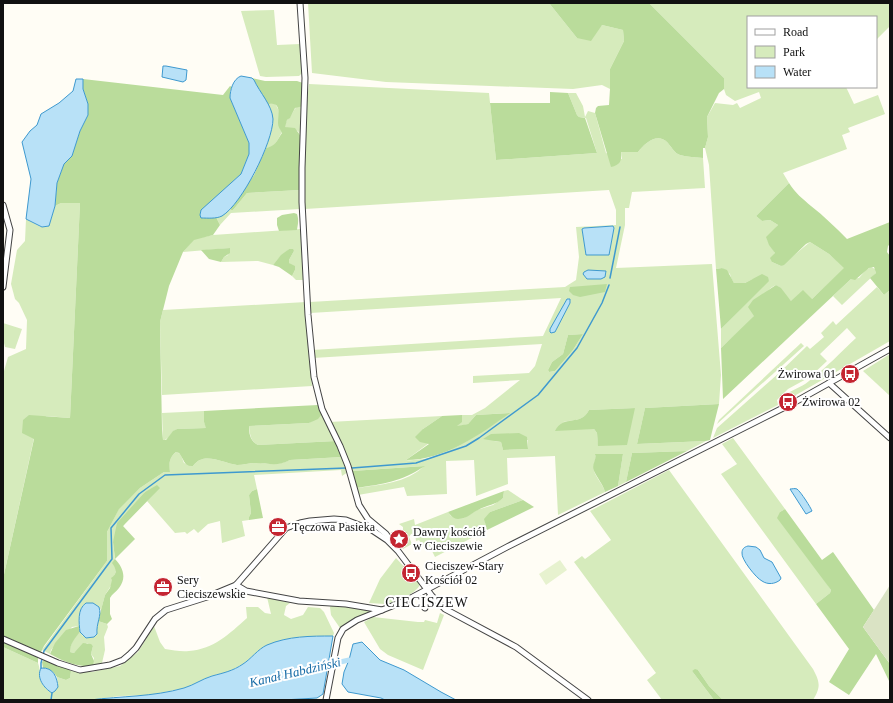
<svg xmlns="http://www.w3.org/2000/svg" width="893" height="703" font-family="Georgia,serif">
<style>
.green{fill:#d6ebbc;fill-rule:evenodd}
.forest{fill:#badc9b}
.cemetery{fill:#dae3c4}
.pitch{fill:#e7f2cf}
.water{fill:#b8e1f7;stroke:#3e99cf}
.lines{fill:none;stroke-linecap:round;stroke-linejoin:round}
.stream{stroke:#3e99cf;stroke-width:1.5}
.canal{stroke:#b8e1f7;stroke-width:5}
.minor-casing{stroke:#444;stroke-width:7}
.minor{stroke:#fff;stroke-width:5}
.labels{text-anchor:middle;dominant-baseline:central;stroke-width:4;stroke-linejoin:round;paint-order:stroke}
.poi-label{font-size:12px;fill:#111;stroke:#fff;text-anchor:start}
.water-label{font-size:13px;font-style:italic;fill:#166ba6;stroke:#fff}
.quarter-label{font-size:14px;letter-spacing:1px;fill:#111;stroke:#fff}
</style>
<rect width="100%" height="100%" fill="#fffdf5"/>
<!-- green -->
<g class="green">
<polygon points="308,3 549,3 577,38 602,25 623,30 624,41 610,69 610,89 602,85 573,89 386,82 312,73"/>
<path d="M 649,3 L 890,3 L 890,26 L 876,40 L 876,17 L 748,17 L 748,87 L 846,87 L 854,104 L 878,95 L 885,114 L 848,128 L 850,132 L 842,135 L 847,149 L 783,173 L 789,183 L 756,216 L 762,221 L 770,220 L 778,225 L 767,239 L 775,253 L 772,262 L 781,266 L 810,242 L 829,254 L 845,268 L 812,299 L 791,301 C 785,297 783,289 776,285 C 761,292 763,303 755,315 C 749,324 729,340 721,348 L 721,329 L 769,280 L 753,279 L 745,283 L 734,283 L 731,278 L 730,274 L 722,268 L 716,269 L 709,165 L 705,148 L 708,137 L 707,117 L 715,103 L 733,105 L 737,103 L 740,108 L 761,98 L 759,92 L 735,101 L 726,95 L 724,89 L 724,78 Z"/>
<polygon points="274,10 277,45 300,44 302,73 299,76 266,77 260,76 241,11"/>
<path d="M 309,84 L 489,93 L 496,160 L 597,153 L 586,118 L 579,117 L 577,115 L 568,93 L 576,93 L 583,106 L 585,117 L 588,111 L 595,113 L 606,153 L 622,159 L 621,152 L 638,152 C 644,144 657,132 667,142 C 671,146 674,153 680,155 C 687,157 696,157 703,158 L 705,188 L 632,192 L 629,208 L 625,208 L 625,225 L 616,268 L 712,264 L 721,375 L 719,404 L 645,408 L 637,444 L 706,441 L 687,451 L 632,453 L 626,482 L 618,486 L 623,454 L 595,455 C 597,460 592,466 594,471 C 596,478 603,484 605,492 L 558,515 L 555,456 L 507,458 L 508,484 L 476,496 L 474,460 L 446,461 L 447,494 L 407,496 L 404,487 L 358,495 L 356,488 C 379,485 407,483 424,466 L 352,471 L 340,441 L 329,422 L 442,416 L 423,429 L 424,443 L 429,443 L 406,460 C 441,463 482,432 509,413 L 476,415 L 468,424 L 456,427 L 462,418 L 462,415 L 472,415 L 485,408 L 520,380 L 473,383 L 473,376 L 529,373 L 535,366 L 542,344 L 313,358 L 312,350 L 543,336 L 561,298 L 310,313 L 310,302 L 565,287 L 576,280 L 579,257 L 576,227 L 616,225 L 616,210 L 609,190 L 305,209 C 304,167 303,125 309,84 ZM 613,226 L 609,255 L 586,255 L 582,229 L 584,228 ZM 583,334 L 573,350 L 555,371 L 549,372 L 548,370 L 552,362 L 563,354 L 568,335 ZM 635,408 L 598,444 L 597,433 L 594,429 L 563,422 C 574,420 584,421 589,410 ZM 528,440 L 528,449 L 503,450 L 501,442 L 494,441 Z"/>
<path d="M 269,103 L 275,104 C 283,113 276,122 282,132 C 277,140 276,147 266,148 L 273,120 L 268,106 Z"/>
<path d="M 298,106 L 303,106 L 300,135 L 298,131 L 284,127 L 287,120 C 293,116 292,110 298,106 Z"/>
<polygon points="300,190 300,209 231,213 220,225 216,217 221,216 230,210 233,210 247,193"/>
<polygon points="72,202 80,203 70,418 46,416 34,438 3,579 3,371 4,371 8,357 26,349 27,320 19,303 15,299 11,284 17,250 25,241 26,219 41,227 49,226 55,206 61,203"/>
<polygon points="301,229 305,280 296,280 292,276 295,270 289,263 289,260 294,251 289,249 279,258 273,265 258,261 221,262 224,257 228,255 230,248 183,252 194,239 213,235"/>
<polygon points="871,267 875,269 876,273 842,305 833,296 851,279 859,278 866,270"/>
<path d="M 877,287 L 884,295 L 890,290 L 890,341 L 782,403 L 783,397 C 790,390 801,388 809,381 C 826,368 841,352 856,338 L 847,328 L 820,354 L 827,361 L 810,377 L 788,389 L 777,400 L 778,405 L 713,438 L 717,428 L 779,373 L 807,346 L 810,349 L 824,337 L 821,333 L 833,321 L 836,325 Z"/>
<polygon points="306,302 312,386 162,395 160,322 163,310"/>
<polygon points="3,323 22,329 15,349 5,347 3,339"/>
<polygon points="801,343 804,346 717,424 719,420"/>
<polygon points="890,354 890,396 863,371"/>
<path d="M 204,411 L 204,422 L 207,428 L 177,429 C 171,432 170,438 163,441 L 162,413 Z"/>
<path d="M 322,414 L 336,441 L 258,445 C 250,441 250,434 249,426 L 309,423 Z"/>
<polygon points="733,438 785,509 780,512 831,590 830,593 816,604 721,474 737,464 722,444"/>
<path d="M 176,452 C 181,453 182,458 184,463 L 193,466 C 204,451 222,463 237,465 C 243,465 249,463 256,463 C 268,463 278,466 290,460 L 342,457 L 348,472 L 342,476 L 341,470 L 254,475 L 257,489 L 252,491 L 249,495 L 251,513 L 249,517 L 249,520 L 242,521 L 245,536 L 222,543 L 220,521 L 208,524 L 198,533 L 194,529 L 187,534 L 185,532 L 175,533 L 147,501 L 159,488 L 145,492 L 113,542 L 116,570 L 112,584 L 105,595 L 101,610 L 99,607 L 90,603 L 83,605 L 80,614 L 79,626 L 72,627 L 51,650 L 50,654 L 42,650 L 107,561 L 107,532 L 119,508 L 140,488 L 164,472 L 169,472 C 168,465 170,456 176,452 Z"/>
<path d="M 669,470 L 813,669 C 820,682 821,687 813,700 L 723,700 L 709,686 L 698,670 L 692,671 L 714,700 L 662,700 L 647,680 L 656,673 L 574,562 L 582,556 L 585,559 L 611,540 L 590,511 Z"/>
<polygon points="508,490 523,500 490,512 485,522 487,530 435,557 428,543 423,546 419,540 416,541 415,533 411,534 409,537 412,544 403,549 397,538 406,535 405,533 396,537 394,532 403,530 403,527 399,524 414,519 415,525 448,512 451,516 460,519 464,518 477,510 493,505 503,498 504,491"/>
<path d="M 396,558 L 420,584 C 418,593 394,603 385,604 C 380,604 374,603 369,603 L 380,579 Z"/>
<path d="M 267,597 L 290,603 L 286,606 L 284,615 L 291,619 L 303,615 L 308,607 L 320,608 L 324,612 L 334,633 L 333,636 L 303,637 L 281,640 L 265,646 L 243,664 L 228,672 L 211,676 L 185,688 L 150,695 L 120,696 L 90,700 L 3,700 L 3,647 L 38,663 C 41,671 39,677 43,685 L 58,687 L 57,677 L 66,680 L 70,678 L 71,671 L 92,672 L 120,666 L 138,652 L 154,626 L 160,642 L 165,649 C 173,650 181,652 189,651 C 214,649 229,634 247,618 L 246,607 L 258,607 L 265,613 L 271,614 Z"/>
<polygon points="331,605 338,605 374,611 356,618 340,628 331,615 330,607"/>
<polygon points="440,613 444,615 423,670 388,655 380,649 364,622 373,617 418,622 424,622 425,620 437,623"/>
<polygon points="98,621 107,624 108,627 104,637 105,650 102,663 93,666 94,658 91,654 93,646 87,643 74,653 70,652 69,650 74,638 80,632 83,636 97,634 96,626"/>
</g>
<!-- forest -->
<g class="forest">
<path d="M 549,3 L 649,3 L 724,78 L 724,89 L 719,93 L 707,117 L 708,137 L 705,148 L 703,148 L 703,158 C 696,157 687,157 680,155 C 674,153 671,146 667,142 C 657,132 644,144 638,152 L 621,152 C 622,161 620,165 611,167 L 595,113 L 596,108 L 598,106 L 609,105 L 610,89 L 610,69 L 624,41 L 623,30 L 602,25 L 591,41 L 577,38 Z"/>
<path d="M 252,78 L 265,81 L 297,81 L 303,83 L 303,106 L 295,108 L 290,118 L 287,120 L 285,127 L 295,128 L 300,135 L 300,190 L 247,193 L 233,210 L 230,210 L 254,175 L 266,148 C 276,146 277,140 282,133 C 280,129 278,127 278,123 C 278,115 282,102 269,104 L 268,106 Z"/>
<path d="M 83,79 L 223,95 L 230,86 L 232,87 L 230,91 L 230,98 L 249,143 L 249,154 L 241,174 L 201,211 L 200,215 L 212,218 L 216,217 L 220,225 L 213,235 L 194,240 L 183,252 L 169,286 L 160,322 L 162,429 L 163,440 L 166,440 L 173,431 L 177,429 L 206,428 L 204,422 L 204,411 L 318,405 L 322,414 L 318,419 L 309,423 L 249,426 C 249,434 250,441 258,445 L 336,441 L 342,457 L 290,460 C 277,467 269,463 256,463 C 249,463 243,465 237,465 C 222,463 204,451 193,466 C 184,467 184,459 179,453 L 176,452 C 170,456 168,465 170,472 L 164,472 L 140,488 L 119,509 L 107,532 L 107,561 L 44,646 L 40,654 L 3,638 L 3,579 L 34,439 L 22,433 L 23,420 L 29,415 L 70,418 L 80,203 L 61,203 L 55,206 L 57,183 L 64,164 L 72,156 L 80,131 L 88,115 L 88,104 L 83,89 Z"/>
<polygon points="550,92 568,93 577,115 579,117 585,118 597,153 496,160 490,103 550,103"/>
<path d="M 789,183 C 795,193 803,199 811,206 C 824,216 836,228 847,239 L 890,222 L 890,244 L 888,246 L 887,252 L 890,256 L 890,290 L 884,295 L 870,278 L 876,273 L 874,267 L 869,268 L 855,280 L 851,279 L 723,399 L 721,348 L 754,316 L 748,307 L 753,300 L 776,285 L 781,288 L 791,301 L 803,290 L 812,299 L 844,268 L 829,254 L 810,242 L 806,244 L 784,265 L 781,266 L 772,262 L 770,258 L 775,253 L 769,245 L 766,237 L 778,225 L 770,220 L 762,221 L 756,216 Z"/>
<path d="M 294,213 L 297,214 C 299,220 298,224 297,230 L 279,231 L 277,225 L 277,218 L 282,215 Z"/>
<polygon points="230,248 230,253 224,257 221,262 209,259 201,250"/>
<polygon points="289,249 293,249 294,251 289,260 289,263 295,266 295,270 292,276 279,267 273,265 281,255"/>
<polygon points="722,268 727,270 734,283 745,283 762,274 768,277 769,281 721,329 716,269"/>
<polygon points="607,284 605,292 580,297 573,295 569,291 570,287"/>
<polygon points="583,334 573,350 555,371 549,372 548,370 552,362 563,354 568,335"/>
<polygon points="719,404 710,440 706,441 637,444 645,408"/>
<path d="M 635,408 L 627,445 L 598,446 L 597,433 L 594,429 L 555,431 C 563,414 581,427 589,410 Z"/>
<path d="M 510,413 C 479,435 445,460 406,460 L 429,444 L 420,442 L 415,437 L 423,429 L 442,416 L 462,415 L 462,422 L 457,426 L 468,424 L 476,415 Z"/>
<polygon points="519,433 527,437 528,449 503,450 501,442 483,439 491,434"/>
<polygon points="687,451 626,482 632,453"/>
<path d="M 595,454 L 623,454 L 618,486 L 605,492 C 603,484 597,478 594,471 C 591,465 597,460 595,454 Z"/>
<path d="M 425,466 C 400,482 384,484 356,488 L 352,471 Z"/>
<path d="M 157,485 L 160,488 L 123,526 L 135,539 L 115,559 C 123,567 127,578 119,588 C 116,592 112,594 110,598 L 110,614 L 112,619 L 107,624 L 98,621 L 105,595 L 110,588 L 112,580 L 111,578 C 118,574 116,568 112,563 L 115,559 L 113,542 L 117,523 L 145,492 Z"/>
<polygon points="257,489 263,518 249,520 249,517 251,513 249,495 252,491"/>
<path d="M 504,491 L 503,498 C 496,505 487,505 478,510 C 471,513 467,519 458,519 C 454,519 451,516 448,512 Z"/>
<polygon points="523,500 534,507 487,530 484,519 490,512"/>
<polygon points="785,509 822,560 833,552 874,610 863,627 890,664 890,683 876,654 849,695 829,682 849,649 816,604 830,593 831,590 777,518 780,512"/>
<path d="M 79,626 L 80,632 C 75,638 70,644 70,652 L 74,653 L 83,643 L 91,644 L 93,646 L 91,654 L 94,661 L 93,666 C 77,667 64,662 50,654 L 55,643 L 66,630 Z"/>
<polygon points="3,642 38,657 38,663 3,647"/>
<path d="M 44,660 L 68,668 L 71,671 L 70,678 L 66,680 L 57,677 C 54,672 49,668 43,668 L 42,662 Z"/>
<polygon points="695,669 698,670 709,686 723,700 714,700 692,671"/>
</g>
<!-- cemetery -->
<polygon class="cemetery" points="890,585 890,664 863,627"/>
<!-- pitch -->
<polygon class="pitch" points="560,560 567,570 546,585 539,574"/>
<!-- water -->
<g class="water">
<polygon points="163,66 166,66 187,70 186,80 183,82 162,77"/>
<path d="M 241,76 L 252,78 L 254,80 C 260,93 272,105 273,119 C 273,142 242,204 222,216 C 216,219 208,218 201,218 L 200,215 L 201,210 L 241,174 L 249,154 L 249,143 L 230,98 C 230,90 233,79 241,76 Z"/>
<polygon points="76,79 83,79 83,89 88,104 88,115 80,131 72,156 64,164 57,183 55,206 49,226 42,227 26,219 31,179 22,142 30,131 37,125 41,114 59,103 73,91"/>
<polygon points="613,226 614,228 609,255 586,255 582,229 584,228"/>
<polygon points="588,270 606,271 605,277 601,279 587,279 583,274 584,272"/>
<polygon points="567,299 570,299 570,303 555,332 551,333 550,332 550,329"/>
<path d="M 790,489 C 793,489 794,488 797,489 C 801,492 811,508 812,511 L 806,514 Z"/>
<path d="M 748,546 L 756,547 L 760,550 L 764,558 L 772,562 L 781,578 L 780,580 C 775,584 768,585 762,581 C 756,578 741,559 742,553 C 742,549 744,547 748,546 Z"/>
<path d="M 86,603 L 93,603 L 99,607 C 102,616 96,623 97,634 L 94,637 L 86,638 L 80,632 C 79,623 77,609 86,603 Z"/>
<path d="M 333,636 L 323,694 L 317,698 L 283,700 L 90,700 C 121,696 153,697 184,688 C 194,685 202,679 212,676 C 223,673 233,671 243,664 C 251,659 258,649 267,645 C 288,636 311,636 333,636 Z"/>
<polygon points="362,642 380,660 404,670 441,692 456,700 385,700 381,698 348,692 342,684 344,672 349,660 353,644"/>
<path d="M 41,668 C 54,667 57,678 58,687 L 55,691 L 52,693 C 44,688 36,678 41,668 Z"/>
</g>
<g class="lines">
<!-- stream -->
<g class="stream">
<polyline points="610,278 620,227"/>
<polyline points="352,468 416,463 466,446 479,438 538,395 577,348 602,303 609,285"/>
<polyline points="41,668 41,663 44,651 112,559 111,528 139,494 165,475 346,468"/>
<polyline points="51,700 52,693"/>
</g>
<!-- canal -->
<polyline class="canal" points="323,666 349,660 355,663"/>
<defs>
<g id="minor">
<polyline points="300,3 305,78 302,168 302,202 308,315 314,377 322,409 340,446 348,466 359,505 368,519 386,534 392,542"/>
<polyline points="3,205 10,230 3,287"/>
<polyline points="829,383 890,438"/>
<polyline points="236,585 246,591 299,601 346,604 382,610"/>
<polyline points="425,608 429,597"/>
<polyline points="3,639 58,663 80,670 110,665 123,660 129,655 136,648 155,619 166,610 207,597 236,585 286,528 300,523 310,521 334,519 346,520 372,530 387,540 398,551 432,596 445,609 516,647 588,700"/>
<polyline points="326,700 338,638 343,629 357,620 407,600 507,547 795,402 890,349"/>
</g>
</defs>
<!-- minor casing -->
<use href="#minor" class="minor-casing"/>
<!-- minor -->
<use href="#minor" class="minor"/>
</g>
<!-- icons -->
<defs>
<symbol id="bus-disc" viewBox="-11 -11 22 22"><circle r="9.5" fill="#c42531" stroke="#fff"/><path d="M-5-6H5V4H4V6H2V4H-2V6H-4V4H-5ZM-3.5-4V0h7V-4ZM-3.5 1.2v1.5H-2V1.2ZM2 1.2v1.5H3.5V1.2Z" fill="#fff"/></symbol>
<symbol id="office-disc" viewBox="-11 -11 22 22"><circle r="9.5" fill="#c42531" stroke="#fff"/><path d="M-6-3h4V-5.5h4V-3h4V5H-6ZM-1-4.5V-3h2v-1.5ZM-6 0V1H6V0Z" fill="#fff"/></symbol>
<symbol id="sight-disc" viewBox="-11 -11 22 22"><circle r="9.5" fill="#c42531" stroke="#fff"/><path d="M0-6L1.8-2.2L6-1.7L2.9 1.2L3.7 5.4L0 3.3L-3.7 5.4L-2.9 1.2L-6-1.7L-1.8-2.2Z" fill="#fff"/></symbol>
</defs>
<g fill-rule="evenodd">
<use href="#bus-disc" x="839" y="363" width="22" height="22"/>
<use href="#bus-disc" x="777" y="391" width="22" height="22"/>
<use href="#office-disc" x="267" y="516" width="22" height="22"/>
<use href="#sight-disc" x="388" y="528" width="22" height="22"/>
<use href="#bus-disc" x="400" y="562" width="22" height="22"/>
<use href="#office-disc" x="152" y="576" width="22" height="22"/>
</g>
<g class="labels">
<!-- poi labels -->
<g class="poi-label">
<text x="836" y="374" text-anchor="end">Żwirowa 01</text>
<text x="802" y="402">Żwirowa 02</text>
<text x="292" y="527">Tęczowa Pasieka</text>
<text x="413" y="532">Dawny kościół<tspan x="413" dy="14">w Cieciszewie</tspan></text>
<text x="425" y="566">Cieciszew-Stary<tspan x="425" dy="14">Kościół 02</tspan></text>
<text x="177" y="580">Sery<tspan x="177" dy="14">Cieciszewskie</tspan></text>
</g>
<!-- water labels -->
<g class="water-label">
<text transform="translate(295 672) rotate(-13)">Kanał Habdziński</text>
</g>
<!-- quarter labels -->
<g class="quarter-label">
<text x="427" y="602">CIECISZEW</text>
</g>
</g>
<!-- border -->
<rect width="893" height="703" fill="none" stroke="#111111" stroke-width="8"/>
<!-- legend -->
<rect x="747" y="16" width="130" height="72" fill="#ffffff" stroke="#a0a0a0"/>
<rect x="755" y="29" width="20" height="6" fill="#ffffff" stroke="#a0a0a0"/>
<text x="783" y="36" font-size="12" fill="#111111">Road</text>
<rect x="755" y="46" width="20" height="12" fill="#d6ebbc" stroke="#a0a0a0"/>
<text x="783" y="56" font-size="12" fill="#111111">Park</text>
<rect x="755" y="66" width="20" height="12" fill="#b8e1f7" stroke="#a0a0a0"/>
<text x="783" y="76" font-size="12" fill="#111111">Water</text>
</svg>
